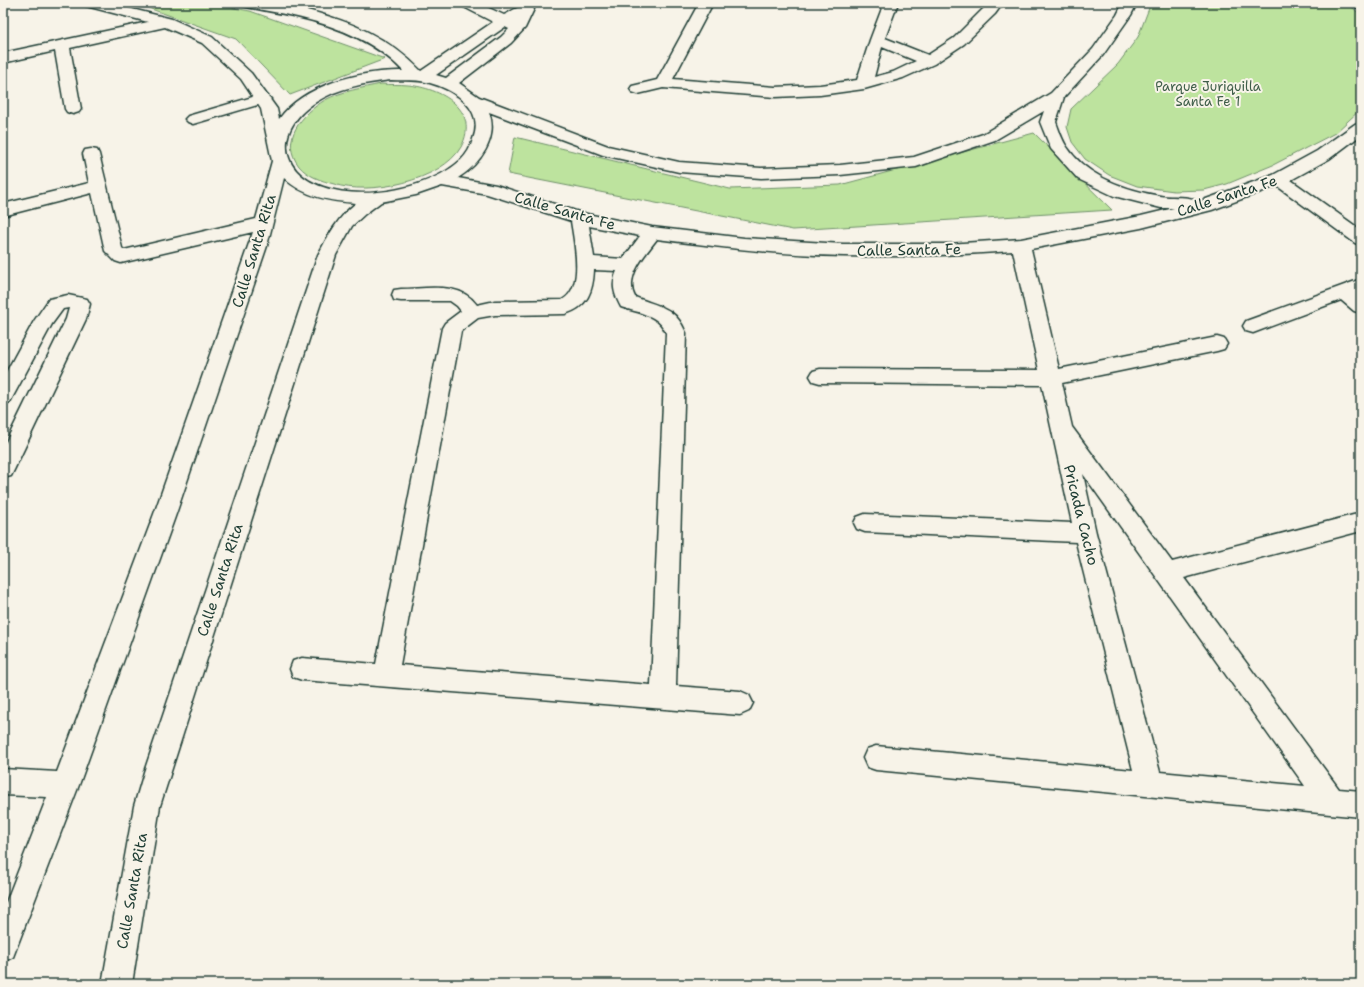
<svg xmlns="http://www.w3.org/2000/svg" width="1364" height="987" font-family="'Shantell Sans',sans-serif">
<style>
.green{fill:#bde39e;stroke:#6e9069}
.lines{fill:none;stroke-linecap:round;stroke-linejoin:round}
.lane-casing{stroke:#1f3d34;stroke-width:3}
.street-casing{stroke:#1f3d34;stroke-width:3}
.lane{fill:#f7f3e8;fill-rule:evenodd}
.street{fill:#f7f3e8;fill-rule:evenodd}
.labels{text-anchor:middle;dominant-baseline:central;stroke-width:4;stroke-linejoin:round;paint-order:stroke}
.far-park-label{font-size:13px;fill:#3f5e49;stroke:#f7f3e8}
.street-label{font-size:15px;fill:#1f3d34;stroke:#f7f3e8}
</style>
<rect width="100%" height="100%" fill="#f7f3e8"/>
<filter id="ink" filterUnits="userSpaceOnUse"><feTurbulence type="fractalNoise" baseFrequency=".025" numOctaves="2"/><feDisplacementMap in="SourceGraphic" scale="8" xChannelSelector="R" yChannelSelector="G"/><feConvolveMatrix kernelMatrix="1 2 1 2 8 2 1 2 1" color-interpolation-filters="sRGB"/></filter>
<g filter="url(#ink)">
<!-- green -->
<g class="green">
<polygon points="134,3 208,3 250,11 385,59 290,95 236,39"/>
<polygon points="1151,3 1347,3 1361,15 1361,109 1335,133 1273,165 1227,184 1204,190 1174,191 1137,186 1109,175 1085,159 1072,142 1067,127 1071,109 1118,64 1138,37"/>
<path d="M 381,84 C 390,85 399,84 408,85 C 440,88 481,109 461,147 C 442,181 368,196 334,184 C 322,181 307,176 299,166 C 279,140 302,114 325,100 C 342,91 362,88 381,84 Z"/>
<polygon points="1034,133 1112,210 793,230 508,174 515,137 730,189 840,185"/>
</g>
<g class="lines">
<defs>
<polygon id="lane" points="263,94 268,96 271,99 268,102 193,124 188,122 185,119 188,116"/>
<g id="street">
<path d="M 84,3 L 108,3 L 172,19 L 212,37 L 251,73 L 277,109 L 279,119 C 304,84 363,70 403,71 C 374,40 334,25 293,16 C 276,12 259,10 242,6 L 240,3 C 250,3 260,2 271,3 C 282,4 295,8 307,10 C 352,22 388,37 421,71 L 493,22 L 462,6 L 460,3 L 478,3 L 504,15 C 513,11 522,3 532,6 L 534,9 L 525,28 L 511,43 L 459,83 L 479,97 L 608,146 L 679,162 L 761,168 L 840,165 L 914,157 L 983,134 L 1051,93 L 1093,49 L 1117,15 L 1123,3 L 1137,3 L 1131,15 L 1103,55 L 1064,97 L 1056,122 C 1059,130 1062,140 1067,147 C 1087,177 1126,190 1160,196 C 1171,198 1182,196 1193,199 L 1195,203 L 1273,175 L 1317,151 L 1355,124 L 1361,122 L 1361,135 L 1329,159 L 1291,180 L 1361,230 L 1361,245 L 1355,243 L 1277,186 L 1212,210 L 1141,228 L 1031,249 L 1059,369 L 1217,337 L 1224,339 L 1227,344 L 1224,349 L 1217,351 L 1062,383 L 1072,427 L 1172,562 L 1361,513 L 1361,531 L 1184,578 L 1339,789 L 1361,791 L 1361,817 L 876,770 L 867,767 L 863,758 L 867,749 L 876,746 L 1133,770 L 1076,542 L 865,532 L 857,529 L 854,523 L 857,517 L 865,514 L 1072,523 L 1042,385 L 820,383 L 813,381 L 810,376 L 813,371 L 820,369 L 1039,370 L 1013,251 C 957,255 900,257 844,256 C 781,255 719,247 657,239 C 645,255 624,277 635,297 C 659,307 675,306 686,333 L 676,686 L 740,691 L 749,695 L 753,703 L 749,711 L 740,715 L 302,680 L 293,677 L 290,669 L 293,661 L 302,658 L 376,664 L 442,328 L 445,323 L 461,311 L 457,306 L 450,301 L 401,301 L 394,300 L 392,295 L 394,290 L 401,289 C 427,289 460,281 477,305 L 495,301 L 562,300 C 585,288 574,242 571,221 L 487,194 L 442,186 L 416,195 L 381,202 L 365,214 L 352,226 L 336,255 L 160,806 L 132,984 L 102,984 L 134,806 L 144,772 L 318,255 C 328,236 338,217 356,203 C 330,201 304,197 284,178 L 267,246 L 176,514 L 79,785 L 13,957 L 3,962 L 3,910 L 47,797 L 3,795 L 3,769 L 57,772 L 154,514 L 253,232 L 121,263 L 115,261 L 105,251 L 92,193 L 3,216 L 3,204 L 89,183 L 83,154 L 85,150 L 91,149 L 97,150 L 99,154 L 122,248 L 124,250 L 256,219 L 272,161 L 261,109 L 241,79 L 202,43 L 165,27 L 70,48 L 81,109 L 79,112 L 73,114 L 67,112 L 65,109 L 55,51 L 3,63 L 3,53 L 148,22 L 86,6 ZM 505,27 L 509,29 L 501,37 L 446,78 L 436,75 ZM 391,80 C 404,81 417,79 430,83 C 455,90 485,109 473,139 C 471,147 467,154 461,160 C 429,189 364,201 323,187 C 276,171 276,127 316,102 C 338,88 365,83 391,80 ZM 1044,111 L 1040,122 L 1051,149 L 1078,179 L 1114,196 L 1161,208 L 1174,208 L 1141,216 L 1021,239 L 948,244 L 843,244 L 744,238 L 652,227 L 582,213 L 496,185 L 458,178 C 480,164 499,139 489,112 L 603,155 L 679,172 L 761,178 L 840,175 L 916,167 L 995,140 ZM 589,226 L 640,236 L 623,259 L 594,257 ZM 594,270 L 617,271 C 611,284 614,294 621,307 C 638,313 659,314 666,333 L 651,685 L 400,665 L 461,331 L 478,318 L 495,315 L 565,314 C 588,307 593,291 594,270 ZM 1083,474 L 1305,786 L 1160,772 L 1096,533 Z"/>
<path d="M 699,3 L 713,3 L 673,79 L 775,87 L 820,85 L 857,80 L 870,40 L 884,3 L 898,3 L 885,38 L 928,55 L 954,38 L 989,3 L 1003,3 L 995,14 L 964,44 L 934,64 L 903,78 L 864,89 L 820,95 L 775,97 L 663,88 L 638,94 L 632,92 L 630,89 L 632,86 L 657,80 ZM 882,47 L 916,61 L 893,72 L 874,77 Z"/>
<polygon points="1353,3 1361,3 1361,8 1356,7"/>
<polygon points="1361,279 1361,292 1357,293 1361,296 1361,313 1354,311 1341,300 1253,333 1246,331 1243,326 1246,321"/>
<polygon points="68,295 87,299 90,304 86,319 14,470 11,476 3,478 3,448 66,319 69,308 63,309 52,324 10,402 3,405 3,378 34,321 49,299"/>
</g>
</defs>
<!-- lane casing -->
<use href="#lane" class="lane-casing"/>
<!-- street casing -->
<use href="#street" class="street-casing"/>
<!-- lane -->
<use href="#lane" class="lane"/>
<!-- street -->
<use href="#street" class="street"/>
</g>
</g>
<g class="labels">
<!-- far-park labels -->
<g class="far-park-label">
<text x="1208" y="86">Parque Juriquilla<tspan x="1208" dy="15">Santa Fe 1</tspan></text>
</g>
<!-- street labels -->
<g class="street-label">
<text transform="translate(1227 196) rotate(-18)">Calle Santa Fe</text>
<text transform="translate(565 211) rotate(16)">Calle Santa Fe</text>
<text transform="translate(909 250) rotate(-1)">Calle Santa Fe</text>
<text transform="translate(254 251) rotate(-73)">Calle Santa Rita</text>
<text transform="translate(1081 515) rotate(76)">Pricada Cacho</text>
<text transform="translate(220 580) rotate(-72)">Calle Santa Rita</text>
<text transform="translate(132 891) rotate(-80)">Calle Santa Rita</text>
</g>
</g>
<!-- margin -->
<rect width="1364" height="987" fill="none" stroke="#f7f3e8" stroke-width="16"/>
<rect x="8" y="8" width="1348" height="971" fill="none" stroke="#1f3d34" stroke-width="1.5" filter="url(#ink)"/>
</svg>
